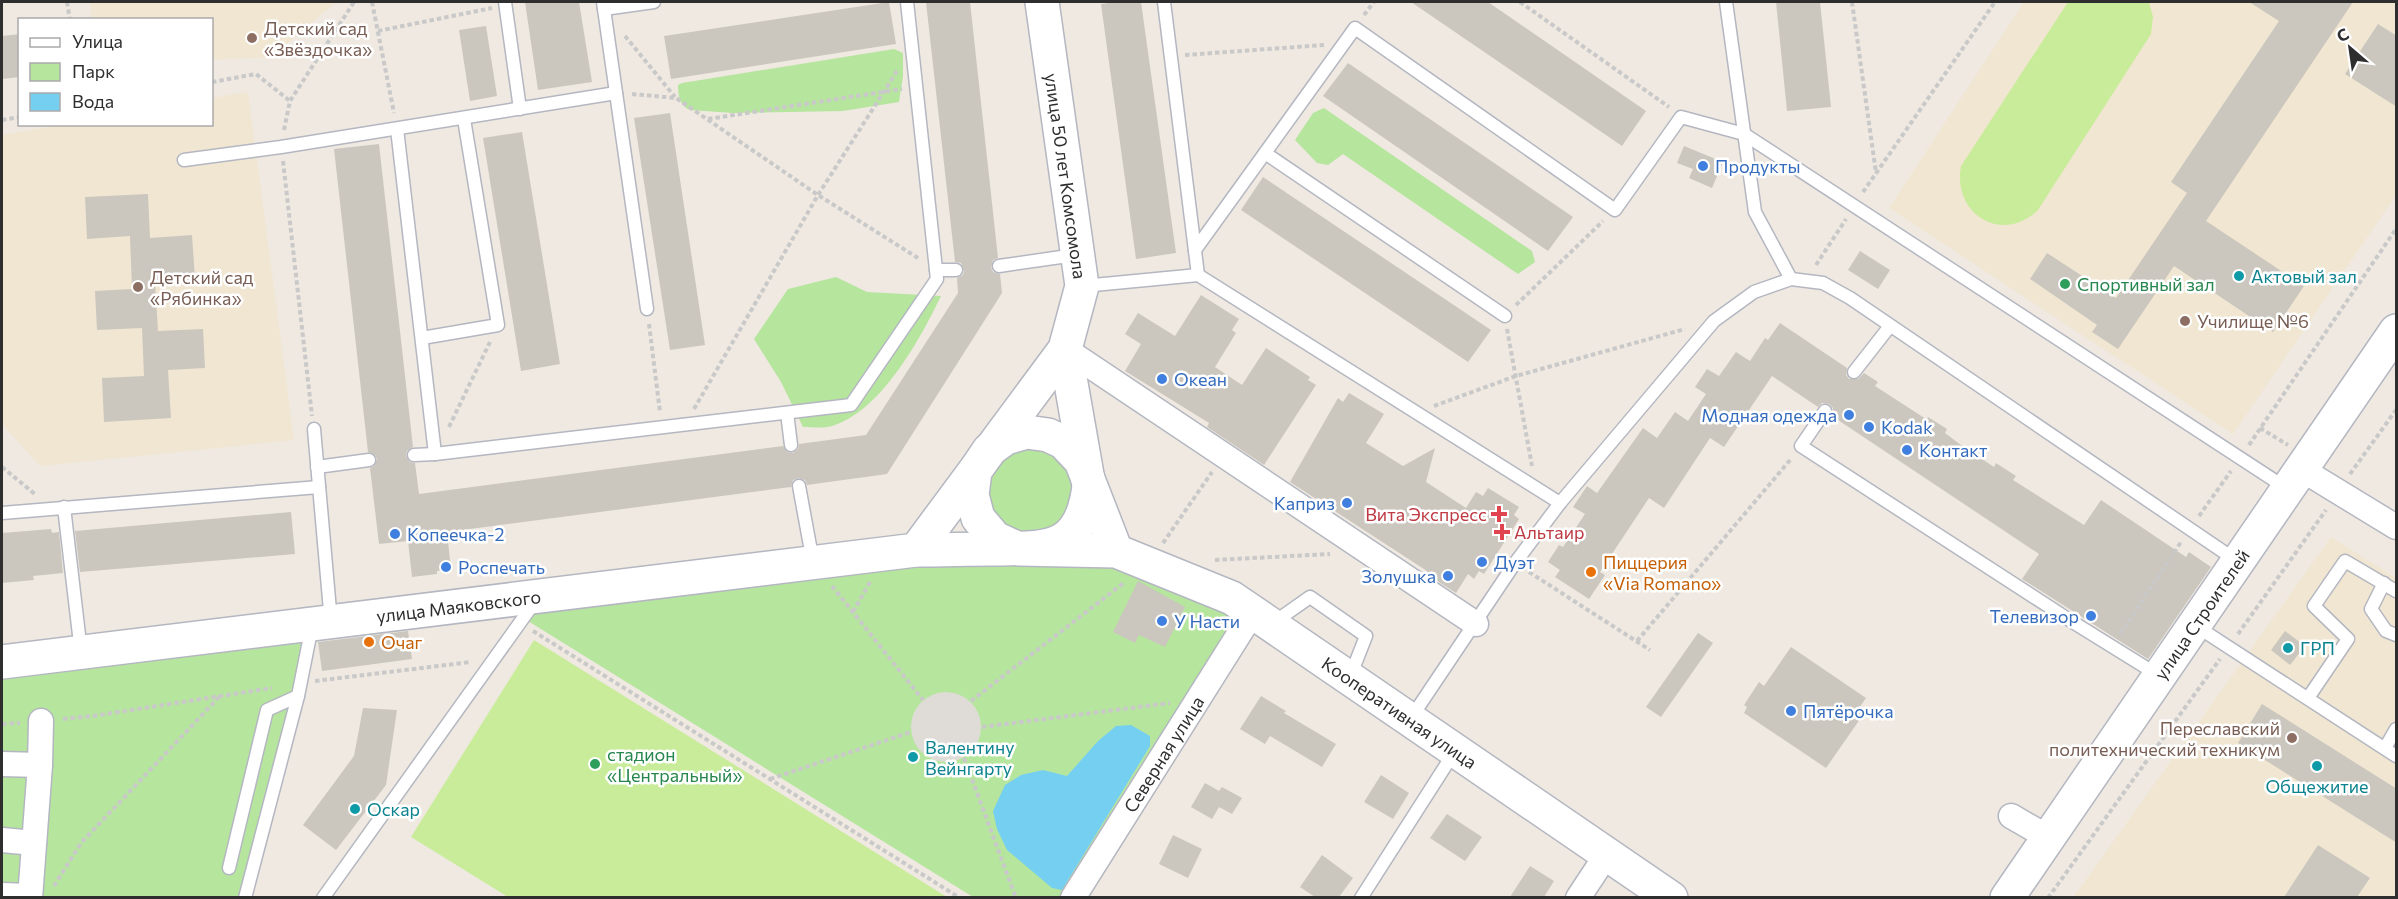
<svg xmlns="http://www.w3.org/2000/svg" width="2398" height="899" font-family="Commissioner,sans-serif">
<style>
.education{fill:#f0e6d1}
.green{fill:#b6e59e}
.pitch{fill:#c9ec9a}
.plaza{fill:#dfdcd8}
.water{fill:#75cff0}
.building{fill:#cbc7bf}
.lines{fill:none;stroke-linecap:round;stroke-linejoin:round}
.lane-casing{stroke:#b4b7c1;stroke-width:15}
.street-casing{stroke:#b4b7c1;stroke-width:27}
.secondary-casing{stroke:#b4b7c1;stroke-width:36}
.path{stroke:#c9c9c9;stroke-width:4;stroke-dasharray:4.5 3;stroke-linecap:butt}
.lane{stroke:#fff;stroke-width:12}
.street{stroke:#fff;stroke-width:24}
.secondary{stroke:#fff;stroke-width:33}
.education-dot{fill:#8d6e63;stroke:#fff;stroke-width:2}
.shop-dot{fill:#3f7fe0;stroke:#fff;stroke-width:2}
.culture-dot{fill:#0f9aa8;stroke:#fff;stroke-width:2}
.leisure-dot{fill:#2e9e5b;stroke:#fff;stroke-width:2}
.health-dot{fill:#e0444e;stroke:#fff;stroke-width:2}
.food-dot{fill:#e8710a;stroke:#fff;stroke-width:2}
.labels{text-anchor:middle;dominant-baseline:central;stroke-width:5;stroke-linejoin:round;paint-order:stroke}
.education-label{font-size:18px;fill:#785e54;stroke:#fff;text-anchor:start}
.shop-label{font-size:18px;fill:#366cbe;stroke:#fff;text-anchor:start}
.street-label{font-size:18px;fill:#2e2e2e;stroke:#fff}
.culture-label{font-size:18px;fill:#0d838f;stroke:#fff;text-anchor:start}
.leisure-label{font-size:18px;fill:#27864d;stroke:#fff;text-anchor:start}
.health-label{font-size:18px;fill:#be3a42;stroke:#fff;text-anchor:end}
.food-label{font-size:18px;fill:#c56008;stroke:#fff;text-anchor:start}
</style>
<rect width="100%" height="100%" fill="#efe9e1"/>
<!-- education -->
<g class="education">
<polygon points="90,2 336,2 272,57 212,60 212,20 92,19"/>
<polygon points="2024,2 2396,2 2396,195 2233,434 1889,208"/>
<polygon points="248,92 294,440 40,466 2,424 2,135 60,125 212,124 212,98"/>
<polygon points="2331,537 2396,578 2396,897 2073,898"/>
</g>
<!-- green -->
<g class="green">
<path d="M 894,49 L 903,53 L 903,76 L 899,102 L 843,111 L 733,113 L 690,110 C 680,106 678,96 678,85 L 682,83 Z"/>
<polygon points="1324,108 1532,251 1535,262 1518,274 1343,154 1328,165 1317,163 1295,140 1313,113"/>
<path d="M 836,277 L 867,292 L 941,296 C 920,339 883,408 835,425 C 826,429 812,427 803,427 L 781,382 L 754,339 L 788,289 Z"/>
<polygon points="1033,437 1077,463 1066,531 996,534 979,472"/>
<polygon points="917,559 1115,559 1242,616 1065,898 973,897 528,621 540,605"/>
<polygon points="292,641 301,644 297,691 242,897 2,897 2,674"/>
</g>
<!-- pitch -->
<g class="pitch">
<path d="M 2068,2 L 2149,2 L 2153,17 L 2151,34 L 2038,210 C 2002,245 1952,214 1961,166 Z"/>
<polygon points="534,640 947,897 508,897 411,837"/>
</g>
<!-- plaza -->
<circle class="plaza" cx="946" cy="727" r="35"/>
<!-- water -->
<polygon class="water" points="1131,725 1150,736 1150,746 1062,890 1052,888 1007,850 997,829 993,811 1005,785 1021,775 1043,770 1067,776 1098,741 1116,726"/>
<!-- building -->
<g class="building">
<polygon points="525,2 579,2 592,82 538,90"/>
<polygon points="889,2 896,44 671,79 664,36"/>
<polygon points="926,2 970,2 998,258 993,260 991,267 993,272 1000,274 1002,293 887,474 807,485 805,480 798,478 793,480 791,487 447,532 451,569 437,571 437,574 412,577 408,541 379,544 370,468 374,466 377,459 375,455 368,452 334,149 379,144 413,447 407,451 406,456 410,462 415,463 419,494 783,446 787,452 793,453 798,449 799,444 866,435 958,293 957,278 963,275 964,271 961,263 955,262"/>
<polygon points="1116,2 1141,2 1176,253 1136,259 1101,4"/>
<polygon points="1411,2 1488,2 1646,111 1622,146"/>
<polygon points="1776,2 1820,2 1831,107 1787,111"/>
<polygon points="2249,2 2353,2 2206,221 2304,286 2273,332 2174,266 2118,349 2092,332 2097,325 2030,279 2047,253 2116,298 2187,193 2171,182 2279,21"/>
<polygon points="2378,24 2397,36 2397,107 2345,74"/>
<polygon points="486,26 497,96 470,101 459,30"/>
<polygon points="20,34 20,77 2,79 2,36"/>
<polygon points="1348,63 1573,217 1548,251 1323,96"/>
<polygon points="670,113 705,345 670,350 634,118"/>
<polygon points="522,132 560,364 521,371 483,138"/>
<polygon points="1684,146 1723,162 1712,188 1689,178 1693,169 1677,163"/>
<polygon points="1263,177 1491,330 1468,362 1241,210"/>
<polygon points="148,194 150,238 192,235 195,279 155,282 158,331 203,329 205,368 168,370 171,418 104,422 102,378 144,376 142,328 97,330 95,291 132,289 130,236 87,239 85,197"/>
<polygon points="1860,251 1890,270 1878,289 1848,270"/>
<polygon points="1201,295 1239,319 1232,330 1236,333 1215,367 1242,385 1266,348 1310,377 1308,380 1316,385 1264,465 1207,427 1209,423 1125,371 1141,344 1125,334 1138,313 1175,336"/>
<polygon points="1780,323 1847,368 1846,375 1849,379 1858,379 1864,373 1878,382 1875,386 1926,419 1928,417 1947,429 1945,433 1961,445 1994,467 1996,463 2016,476 2013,480 2084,525 2101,500 2186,557 2189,552 2211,567 2148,659 2022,579 2039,554 1832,416 1833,408 1829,404 1822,403 1818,407 1772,376 1724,447 1710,438 1664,508 1649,498 1600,572 1605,575 1589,599 1555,577 1560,570 1548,562 1559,545 1563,547 1585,514 1573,507 1587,486 1597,493 1643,428 1657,438 1675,412 1688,421 1706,394 1695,387 1707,369 1719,376 1736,352 1750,361 1765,338 1768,340"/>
<polygon points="1349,393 1384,414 1366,443 1403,466 1435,448 1426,482 1466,508 1476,492 1483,496 1488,488 1519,507 1514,515 1519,519 1484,574 1479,571 1474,579 1468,574 1456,593 1425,573 1427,571 1290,482 1338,398 1343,402"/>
<polygon points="291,512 295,554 80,572 75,531"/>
<polygon points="51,529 52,533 59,532 63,573 33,576 34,580 2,583 2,533"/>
<polygon points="1138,581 1185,607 1165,647 1139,635 1135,643 1113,632"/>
<polygon points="408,631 412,659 322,671 318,642"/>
<polygon points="2285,631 2305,646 2290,665 2271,650"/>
<polygon points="1698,633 1713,643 1661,717 1646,707"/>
<polygon points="1791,647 1866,698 1859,708 1865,712 1826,768 1744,713 1747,707 1744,705 1759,682 1764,686"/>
<polygon points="1261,696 1286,711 1284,713 1336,744 1322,767 1270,736 1265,744 1240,729"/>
<polygon points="2262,704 2397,789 2397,843 2238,743"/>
<polygon points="363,708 397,710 386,785 336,850 303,825 354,756"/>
<polygon points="1381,775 1409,793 1393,819 1364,802"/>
<polygon points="1205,783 1219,791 1222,787 1242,798 1232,814 1219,807 1212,819 1191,807"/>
<polygon points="1447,814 1482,837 1465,861 1430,838"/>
<polygon points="1173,835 1202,849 1188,878 1159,864"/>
<polygon points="2318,845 2370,878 2357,897 2284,897"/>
<polygon points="1322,855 1353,878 1339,897 1315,897 1300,887"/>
<polygon points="1530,866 1554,881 1544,897 1510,897"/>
</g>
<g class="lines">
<defs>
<g id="lane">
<polyline points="505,2 520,109"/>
<polyline points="603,2 647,309"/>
<polyline points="1726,2 1755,212 1791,279"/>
<polyline points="604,9 654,2"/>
<polyline points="397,129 435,454"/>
<polyline points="1265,153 1505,316"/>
<polyline points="184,160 281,147 616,93"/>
<polyline points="1195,250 1355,28 1615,210 1681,117 1744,134 2286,488"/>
<polyline points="999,266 1075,255"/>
<polyline points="936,270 956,270"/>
<polyline points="1198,275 1560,503"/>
<polyline points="1083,286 1198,275 1164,2"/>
<polyline points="422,338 498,325 464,119"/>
<polyline points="1854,372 1890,326"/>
<polyline points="1825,411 1801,446 2071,621 2158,675"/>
<polyline points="787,413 791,445"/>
<polyline points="314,429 331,622"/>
<polyline points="414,455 435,454 851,405 937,279 907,2"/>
<polyline points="317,467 369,460"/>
<polyline points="799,486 813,562"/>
<polyline points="64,507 81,652"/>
<polyline points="2,513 319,487"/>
<polyline points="2384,583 2371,609 2386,631 2396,635"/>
<polyline points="1273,623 1310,597 1366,636 1350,677"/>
<polyline points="2196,626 2396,756"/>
<polyline points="2308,698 2348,639 2314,606 2345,561 2396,591"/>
<polyline points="1411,718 1515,563 1560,503 1714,321 1754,292 1791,279 1823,283 1850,298 2237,561"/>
<polyline points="2385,748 2396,729"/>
<polyline points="229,868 267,710 298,696"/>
<polyline points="245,898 298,696 312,626"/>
<polyline points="323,898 534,603"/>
<polyline points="1361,898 1455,751"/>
</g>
<g id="street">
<polyline points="1065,349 1476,624"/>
<polyline points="2301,469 2396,527"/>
<polyline points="2,764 40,765 30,898"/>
<polyline points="40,765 41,721"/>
<polyline points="2011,816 2049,838"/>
<polyline points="2,840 34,843"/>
<polyline points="2,895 30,896"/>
<path id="s1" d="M 1073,898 L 1253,612"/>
<polyline points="1578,898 1607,854"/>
</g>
<g id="secondary">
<polyline points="916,550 1065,349 1082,286 1042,2"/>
<path id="s2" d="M 1116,551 L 1081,461 L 1063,442 L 1048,435 L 1027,432 L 1006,438 L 989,450 L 975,471 L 972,495 L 978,518 L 995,538 L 1019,549 L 1116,551 L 1232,598 L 1671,898"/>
<path id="s3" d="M 2,662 L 916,550 C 943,550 969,549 996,549 C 1050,548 1081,550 1089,486 L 1065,349"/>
<path id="s4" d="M 2007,898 L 2396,331"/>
</g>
</defs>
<!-- lane casing -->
<use href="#lane" class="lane-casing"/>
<!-- street casing -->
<use href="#street" class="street-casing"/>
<!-- secondary casing -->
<use href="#secondary" class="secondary-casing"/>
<!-- path -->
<g class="path">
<polyline points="67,2 70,20"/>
<polyline points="372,2 394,113"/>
<polyline points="1520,2 1669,107"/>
<polyline points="1852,2 1876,173"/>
<polyline points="1364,15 1374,2"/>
<polyline points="378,31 492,8"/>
<polyline points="625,36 675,97"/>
<polyline points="1185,55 1324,45"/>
<polyline points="212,82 256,74 290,101"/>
<polyline points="632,94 676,98 818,195 918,258"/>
<polyline points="708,119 902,89"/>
<polyline points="2,120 20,117"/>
<polyline points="284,130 290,101 354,2"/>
<polyline points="283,161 312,416"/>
<polyline points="1863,192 1995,2"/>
<polyline points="1816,265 1846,219"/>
<polyline points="1516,305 1603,221"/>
<polyline points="649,324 660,412"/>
<polyline points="1507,329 1532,466"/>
<polyline points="1434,406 1516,376 1685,329"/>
<polyline points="694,409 818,195 897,71"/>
<polyline points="449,427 490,342"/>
<polyline points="2260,428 2288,445"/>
<polyline points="2249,445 2396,229"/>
<polyline points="2,467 36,495"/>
<polyline points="2350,474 2396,410"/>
<polyline points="2199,516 2231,471"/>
<polyline points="1163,543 1212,472"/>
<polyline points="1215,560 1330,554"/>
<polyline points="1529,572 1650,650"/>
<polyline points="832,586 923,700"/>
<polyline points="853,612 870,582"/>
<polyline points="533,631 960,898"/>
<polyline points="2120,634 2181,542"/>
<polyline points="2238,634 2326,510"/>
<polyline points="1637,641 1791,459"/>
<polyline points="315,681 471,662"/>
<polyline points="971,701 1125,582"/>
<polyline points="63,719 93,716 272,688"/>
<polyline points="2,724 20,723"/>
<polyline points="982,727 1170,703"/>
<polyline points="964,758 1016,898"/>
<polyline points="770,779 911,732"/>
<polyline points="54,886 81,843 220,696"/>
<polyline points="2048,898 2220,659"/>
</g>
<!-- lane -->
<use href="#lane" class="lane"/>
<!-- street -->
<use href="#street" class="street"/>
<!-- secondary -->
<use href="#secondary" class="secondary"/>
</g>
<!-- markers -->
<g class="education-dot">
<circle cx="252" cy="38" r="6"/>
<circle cx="138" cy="287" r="6"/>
<circle cx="2185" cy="321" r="6"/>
<circle cx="2292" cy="738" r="6"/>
</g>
<g class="shop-dot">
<circle cx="1703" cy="166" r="6"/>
<circle cx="1162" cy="379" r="6"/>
<circle cx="1849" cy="415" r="6"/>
<circle cx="1869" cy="427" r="6"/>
<circle cx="1907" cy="450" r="6"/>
<circle cx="1347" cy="503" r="6"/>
<circle cx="395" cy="534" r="6"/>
<circle cx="1482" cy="562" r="6"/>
<circle cx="446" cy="567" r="6"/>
<circle cx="1448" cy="576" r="6"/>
<circle cx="2091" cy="616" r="6"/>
<circle cx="1162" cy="621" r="6"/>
<circle cx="1791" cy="711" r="6"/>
</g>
<g class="culture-dot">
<circle cx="2239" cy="276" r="6"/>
<circle cx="2288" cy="648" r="6"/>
<circle cx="913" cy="757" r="6"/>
<circle cx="2317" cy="766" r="6"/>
<circle cx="355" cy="809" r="6"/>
</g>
<g class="leisure-dot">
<circle cx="2065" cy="284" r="6"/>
<circle cx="595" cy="764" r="6"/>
</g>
<g class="health-dot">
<path d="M1496 505h6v6h6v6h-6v6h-6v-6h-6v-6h6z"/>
<path d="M1499 523h6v6h6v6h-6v6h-6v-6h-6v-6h6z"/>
</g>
<g class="food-dot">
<circle cx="1591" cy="572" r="6"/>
<circle cx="369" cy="642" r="6"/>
</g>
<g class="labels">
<!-- education labels -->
<g class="education-label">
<text x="264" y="28">Детский сад<tspan x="264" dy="21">«Звёздочка»</tspan></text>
<text x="150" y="277">Детский сад<tspan x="150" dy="21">«Рябинка»</tspan></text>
<text x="2197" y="321">Училище №6</text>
<text x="2280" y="728" text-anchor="end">Переславский<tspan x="2280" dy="21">политехнический техникум</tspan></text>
</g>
<!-- shop labels -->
<g class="shop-label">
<text x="1715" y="166">Продукты</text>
<text x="1174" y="379">Океан</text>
<text x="1837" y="415" text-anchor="end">Модная одежда</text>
<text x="1881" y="427">Kodak</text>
<text x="1919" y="450">Контакт</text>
<text x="1335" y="503" text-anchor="end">Каприз</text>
<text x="407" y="534">Копеечка-2</text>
<text x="1494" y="562">Дуэт</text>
<text x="458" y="567">Роспечать</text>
<text x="1436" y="576" text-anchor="end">Золушка</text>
<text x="2079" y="616" text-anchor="end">Телевизор</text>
<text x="1174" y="621">У Насти</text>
<text x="1803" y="711">Пятёрочка</text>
</g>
<!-- street labels -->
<g class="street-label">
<text transform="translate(1066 176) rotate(82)">улица 50 лет Комсомола</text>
<text stroke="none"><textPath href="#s3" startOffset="460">улица Маяковского</textPath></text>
<text stroke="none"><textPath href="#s4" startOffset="344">улица Строителей</textPath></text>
<text stroke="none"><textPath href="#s2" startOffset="754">Кооперативная улица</textPath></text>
<text stroke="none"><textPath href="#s1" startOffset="170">Северная улица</textPath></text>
</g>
<!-- culture labels -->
<g class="culture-label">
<text x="2251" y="276">Актовый зал</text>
<text x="2300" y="648">ГРП</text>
<text x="925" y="747">Валентину<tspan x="925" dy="21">Вейнгарту</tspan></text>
<text x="2317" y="786" text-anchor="middle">Общежитие</text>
<text x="367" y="809">Оскар</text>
</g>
<!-- leisure labels -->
<g class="leisure-label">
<text x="2077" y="284">Спортивный зал</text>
<text x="607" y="754">стадион<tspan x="607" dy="21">«Центральный»</tspan></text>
</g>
<!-- health labels -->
<g class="health-label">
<text x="1487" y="514">Вита Экспресс</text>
<text x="1514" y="532" text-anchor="start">Альтаир</text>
</g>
<!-- food labels -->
<g class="food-label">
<text x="1603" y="562">Пиццерия<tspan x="1603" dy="21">«Via Romano»</tspan></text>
<text x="381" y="642">Очаг</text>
</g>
</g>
<!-- border -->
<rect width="2398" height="899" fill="none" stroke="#2e2e2e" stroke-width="6"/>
<!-- legend -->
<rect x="18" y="18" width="195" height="108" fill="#ffffff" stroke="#ababab" stroke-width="1.5"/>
<rect x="30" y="38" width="30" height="9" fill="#ffffff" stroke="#ababab" stroke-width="1.5"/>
<text x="72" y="48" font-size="18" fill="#2e2e2e">Улица</text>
<rect x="30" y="63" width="30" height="18" fill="#b6e59e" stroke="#ababab" stroke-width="1.5"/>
<text x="72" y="78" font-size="18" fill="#2e2e2e">Парк</text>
<rect x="30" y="93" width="30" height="18" fill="#75cff0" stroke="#ababab" stroke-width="1.5"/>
<text x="72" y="108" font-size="18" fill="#2e2e2e">Вода</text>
<!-- north arrow -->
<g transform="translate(2350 48) rotate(331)" stroke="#ffffff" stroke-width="4.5" paint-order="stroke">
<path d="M0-4.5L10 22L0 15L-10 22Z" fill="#2e2e2e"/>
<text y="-9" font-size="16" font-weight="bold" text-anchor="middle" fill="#2e2e2e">С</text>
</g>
</svg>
